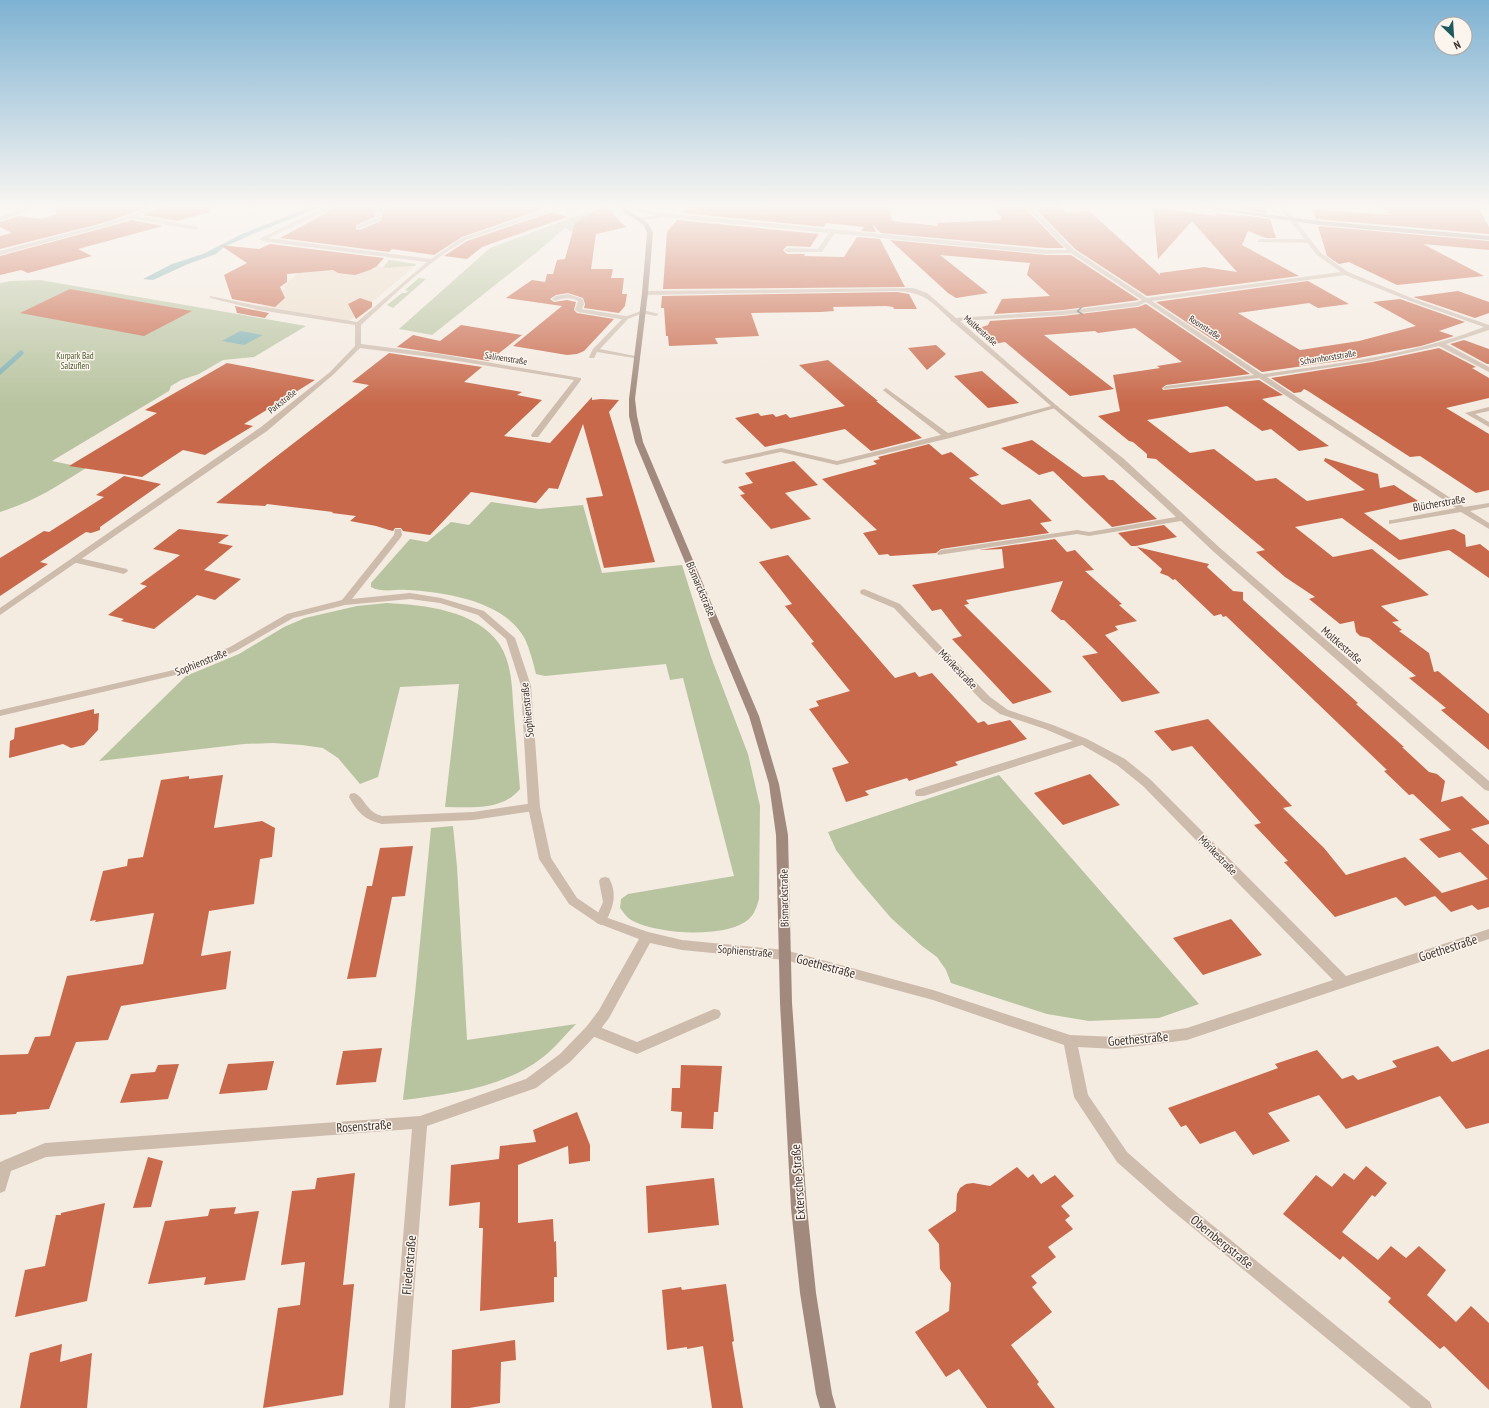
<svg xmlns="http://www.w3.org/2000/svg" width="1489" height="1408" font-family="'PT Sans Narrow',sans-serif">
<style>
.green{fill:#b8c4a0}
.plaza{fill:#ecdcc8}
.water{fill:#7fb0b2}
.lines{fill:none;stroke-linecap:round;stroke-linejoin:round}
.stream{stroke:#7fb0b2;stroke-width:5}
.building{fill:#c8694b}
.lane{fill:#cdbbac;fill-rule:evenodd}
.street{fill:#cdbbac;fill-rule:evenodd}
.secondary{fill:#a18a7d;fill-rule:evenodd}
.oneway{stroke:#7d6f65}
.labels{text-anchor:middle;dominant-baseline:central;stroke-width:3;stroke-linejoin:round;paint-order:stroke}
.far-street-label{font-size:9px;fill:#3b302b;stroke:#fbf5ee}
.far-park-label{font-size:9px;fill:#4a5a2e;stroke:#fbf5ee}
.street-label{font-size:11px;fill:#3b302b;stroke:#fbf5ee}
.near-street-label{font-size:13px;fill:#3b302b;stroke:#fbf5ee}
</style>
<rect width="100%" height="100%" fill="#f4ebe1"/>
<!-- green -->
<g class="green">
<polygon points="590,211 604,215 577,232 568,231 569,229 565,228 537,252 432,335 399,329 490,248"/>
<polygon points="389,260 416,264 415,266 382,269"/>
<polygon points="419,278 426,279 393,308 387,305 402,293 406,293 408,291 405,290"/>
<path d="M 40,280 L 306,326 L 254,357 L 223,360 L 199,374 L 181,380 L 171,386 L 169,391 L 52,461 L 86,468 C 56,487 35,501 0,512 L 0,283 L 11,281 Z"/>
<path d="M 491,502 L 539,509 L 583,505 L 602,573 L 682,565 L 711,657 L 748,754 L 760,806 L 759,899 C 756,909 754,916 745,922 C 721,938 658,934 633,921 C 627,918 624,913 620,908 L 621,899 L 628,894 L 734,876 L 683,678 L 670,680 L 666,664 L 545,676 L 536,674 C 533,662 530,650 525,639 C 505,601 445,592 407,590 C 396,589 382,593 371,587 L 371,583 L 410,539 L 427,542 L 451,522 L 469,525 Z"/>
<path d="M 387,603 C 424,605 477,610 500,645 C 513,666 512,693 514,716 C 516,740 518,765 520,789 C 502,811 471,807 445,807 L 459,684 L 400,687 L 378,777 L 360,784 L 338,758 L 323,748 L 302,745 L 273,743 L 244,744 L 99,761 L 186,676 L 239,654 L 284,627 L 305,618 L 357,606 Z"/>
<polygon points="999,775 1199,1004 1159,1018 1089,1021 1047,1014 951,983 946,970 937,957 922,946 891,918 856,877 836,850 828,832"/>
<path d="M 453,826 L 457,867 L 467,1040 L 576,1024 C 567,1033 558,1044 548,1053 C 509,1087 452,1094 403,1100 L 415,994 L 431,828 Z"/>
</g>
<!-- plaza -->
<g class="plaza">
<polygon points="543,207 617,207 614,209 617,212 604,215 590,211 557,223 527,212"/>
<polygon points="377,266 383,267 382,268 415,266 348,322 259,308 286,288 283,287 298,273 332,269 336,270 338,273 341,273 365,272"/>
</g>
<!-- water -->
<g class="water">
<polygon points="310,207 321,207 255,233 224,247 216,254 188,264 153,280 143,279 172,264 203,254 242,234"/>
<polygon points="240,331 263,335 244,345 222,341"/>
</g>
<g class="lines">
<!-- stream -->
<polyline class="stream" points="0,372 21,353"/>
</g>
<!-- building -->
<g class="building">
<polygon points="57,207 149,207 107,222 0,249 0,236 12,233 0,227 0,222 19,216 42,219 56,214"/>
<polygon points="163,207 210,207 210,212 177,221 143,215"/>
<polygon points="337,207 376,207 375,217 356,225 356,228 357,230 362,229 381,221 385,207 535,207 543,209 462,237 434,255 392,249 389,252 280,238"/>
<polygon points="606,207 626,227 596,234 591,269 613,269 611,278 624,278 622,294 627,294 625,306 619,313 584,308 585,304 583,298 568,293 556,295 550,299 554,302 567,300 576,302 574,310 577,313 614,319 584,351 577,354 567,355 513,346 562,306 506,298 532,280 545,282 547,274 553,274 557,260 565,259 575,223 599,208"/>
<polygon points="688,207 889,207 892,221 938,226 937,223 1001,220 999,218 1002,218 993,207 1024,207 1064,248 1046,248 881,233 872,224 876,232 861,231 864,227 826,223 824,227 683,213"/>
<polygon points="1034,207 1060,207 1066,213 1089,211 1160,275 1160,273 1204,267 1237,272 1192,221 1158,259 1153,208 1216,216 1215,214 1241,216 1241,215 1270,219 1276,238 1266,238 1248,231 1242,245 1299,276 1147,296 1075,249"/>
<polygon points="1241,207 1265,207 1267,213 1241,209"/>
<polygon points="1380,207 1478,207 1489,227 1489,234 1316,219 1312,209 1390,215"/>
<polygon points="552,212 567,217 482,247 467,259 444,256 467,241"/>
<polygon points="131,220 163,226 78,249 92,256 28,273 21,270 0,275 0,256 111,226"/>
<polygon points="677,220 819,234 810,247 787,246 783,250 787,254 805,254 804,256 844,257 857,237 880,239 905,287 663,289 667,232"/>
<polygon points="1318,226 1489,241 1489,250 1423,244 1484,276 1397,285 1349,262 1339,264 1327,256"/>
<polygon points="890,240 1046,255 1071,255 1139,300 1063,310 994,314 1002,299 1050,296 1027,275 1030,263 940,255 988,293 956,298 948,293"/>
<polygon points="270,244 384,258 377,266 370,270 355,275 338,273 333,270 287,274 287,282 280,287 285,298 275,307 232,299 224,275 247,263 220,245 259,249"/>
<polygon points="1308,281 1349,304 1318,308 1309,303 1238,313 1300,350 1359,341 1416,326 1373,302 1400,299 1465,322 1439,331 1454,336 1421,346 1353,359 1262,372 1156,302"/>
<polygon points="70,289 192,311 144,336 20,313"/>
<polygon points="1458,291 1489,302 1489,313 1475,318 1413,297"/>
<polygon points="897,292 909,294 917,309 894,309 893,307 886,306 833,307 834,311 821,312 751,313 759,336 715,338 718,344 669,346 668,336 666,336 664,308 661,308 662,296"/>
<polygon points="360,298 372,302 372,307 356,319 348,304"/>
<polygon points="1146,304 1250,374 1166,385 1162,388 1163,390 1259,380 1283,395 1262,399 1329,446 1299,451 1271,429 1262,431 1227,406 1147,420 1190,453 1214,449 1256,481 1276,478 1307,501 1365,490 1324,461 1325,458 1378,474 1380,488 1394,485 1418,501 1364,513 1400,540 1454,529 1465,535 1466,547 1480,544 1489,551 1489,578 1449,550 1399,560 1342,518 1295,527 1333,557 1372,549 1429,595 1381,606 1399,621 1392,622 1402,630 1399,631 1429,653 1434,672 1438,671 1489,714 1489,750 1441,710 1446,708 1409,678 1416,676 1369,638 1360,636 1356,632 1354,621 1340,624 1309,599 1315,597 1285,577 1256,552 1265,550 1156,459 1147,458 1147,454 1133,442 1129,441 1098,416 1120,411 1113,375 1160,368 1157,366 1182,362 1135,328 1098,333 1095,331 1044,335 1114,389 1070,396 1005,342 994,344 976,329 988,325 990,321 1063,316 1138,307"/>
<polygon points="235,306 259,311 269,313 265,318 237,313"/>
<polygon points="461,325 522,335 489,361 397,347 413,335 440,341"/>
<polygon points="1464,340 1489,349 1489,364 1487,364 1450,344"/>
<polygon points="936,345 946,354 927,370 908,348"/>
<polygon points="1439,348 1476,367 1472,368 1489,378 1489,398 1446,408 1489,434 1489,490 1476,493 1420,456 1410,457 1308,391 1304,389 1301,392 1294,393 1271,378 1372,362"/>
<polygon points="389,353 482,367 464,382 522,392 517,395 542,400 504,436 550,443 592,397 592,400 601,399 619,400 609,412 655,562 604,568 586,498 603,496 583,424 558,489 549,488 536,503 471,492 430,535 403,531 401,528 395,528 393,531 389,530 376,526 350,521 356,516 332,513 333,512 267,504 265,506 216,503 369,385 352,382"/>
<polygon points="828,360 878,401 876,401 922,438 871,451 845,429 765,447 735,418 758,413 761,416 773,414 776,417 786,414 790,418 845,406 799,365"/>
<polygon points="227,363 315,380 244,424 253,426 205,455 183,450 142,477 69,466 157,413 145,410"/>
<polygon points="982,371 1019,403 988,408 954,376"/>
<polygon points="1032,440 1083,477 1104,475 1109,480 1113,480 1157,519 1112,527 1053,471 1039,475 1001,448"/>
<polygon points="929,444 942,455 951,452 979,475 969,478 1002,505 1030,499 1052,521 1040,523 1049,533 941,549 936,553 890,556 888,554 879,555 863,533 877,530 822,479 877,464 873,461 880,459 878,457"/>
<polygon points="794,461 818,485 785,493 811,519 771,529 740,495 745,494 738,487 753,483 745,473"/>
<polygon points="124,476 161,484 100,527 100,530 91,533 86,532 40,562 48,564 0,596 0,558 44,531 49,532 104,497 96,495"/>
<polygon points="1164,525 1177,537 1136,546 1131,546 1118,533"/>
<polygon points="179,529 229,535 218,543 233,546 204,570 241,579 215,600 197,595 154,629 121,621 124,619 108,615 147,586 140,584 180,555 153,549"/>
<polygon points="1055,539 1067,552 1075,550 1094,570 1085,571 1122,604 1119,605 1137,621 1115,626 1118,630 1105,635 1160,693 1122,702 1082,656 1098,653 1064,620 1061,620 1051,611 1063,581 966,600 969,604 964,605 1052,692 1013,704 952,639 962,636 941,609 932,611 912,585 1004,568 1002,549 979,550"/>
<polygon points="1137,547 1209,564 1207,567 1233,591 1243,592 1243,600 1358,703 1356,704 1404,747 1402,747 1429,772 1437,774 1445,781 1441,802 1462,796 1489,821 1489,824 1471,829 1489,845 1489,907 1478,910 1472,905 1451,912 1435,896 1405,906 1396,897 1335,917 1284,862 1288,861 1254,825 1261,823 1192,746 1172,751 1154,731 1208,719 1292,806 1283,808 1324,848 1346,875 1405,857 1442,893 1488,879 1460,852 1439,858 1419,839 1451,830 1413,794 1409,795 1384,771 1387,770 1226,616 1223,617 1221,614 1214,616 1175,579 1173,580 1168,576 1160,573 1162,569"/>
<polygon points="788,555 895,678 915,672 919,677 932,673 978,723 984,721 988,725 1010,720 1027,739 955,762 958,765 909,781 907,778 865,791 869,795 846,802 832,768 849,763 809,709 819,706 816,701 850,691 811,643 814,642 785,606 792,604 759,562"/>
<polygon points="94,709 94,714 99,713 98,730 84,745 71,748 63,744 9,758 10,741 14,739 15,728"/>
<polygon points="1090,774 1120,805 1063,825 1034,793"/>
<polygon points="223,775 214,828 262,821 275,828 272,857 260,859 254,904 209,911 201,956 231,951 226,989 121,1006 108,1040 76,1042 49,1109 17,1112 16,1114 0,1115 0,1055 28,1054 35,1037 50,1036 67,976 143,964 154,913 95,922 96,920 90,921 103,871 127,866 128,859 143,857 161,780 189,776 189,779"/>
<polygon points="413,846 405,896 392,897 376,977 347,979 367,886 372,886 380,848"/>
<polygon points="1231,919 1262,955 1203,975 1173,938"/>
<polygon points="1438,1046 1452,1062 1489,1049 1489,1123 1466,1129 1440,1096 1346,1129 1319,1095 1268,1113 1290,1141 1253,1155 1235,1131 1200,1144 1186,1125 1181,1127 1168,1108 1278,1068 1275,1064 1317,1050 1342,1079 1353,1075 1358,1080 1397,1067 1392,1061"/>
<polygon points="382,1048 376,1082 336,1085 343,1051"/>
<polygon points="274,1061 267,1090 219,1094 228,1064"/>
<polygon points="179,1064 168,1099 120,1103 131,1074 155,1072 158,1065"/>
<polygon points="681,1065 722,1066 718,1112 714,1112 713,1129 681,1128 682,1112 671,1111 672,1088 680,1088"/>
<polygon points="577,1112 590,1145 590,1161 569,1164 568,1146 518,1165 518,1223 553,1219 554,1242 556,1241 557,1277 554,1277 554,1302 480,1311 483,1228 479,1228 480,1202 449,1206 451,1165 499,1159 500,1146 536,1142 533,1130"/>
<polygon points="148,1157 163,1161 151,1207 133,1208"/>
<polygon points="1366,1166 1387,1183 1375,1197 1372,1195 1342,1232 1378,1260 1391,1246 1406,1258 1419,1246 1446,1270 1427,1295 1456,1322 1471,1306 1489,1323 1489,1390 1444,1346 1440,1349 1388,1302 1391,1298 1343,1256 1340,1260 1283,1214 1316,1175 1332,1187 1344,1173 1354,1180"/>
<polygon points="1017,1167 1028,1178 1033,1174 1041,1184 1055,1175 1074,1196 1061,1206 1070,1216 1065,1220 1073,1229 1048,1247 1056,1257 1031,1276 1037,1283 1032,1287 1052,1312 1011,1345 1039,1382 1037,1384 1055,1408 987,1408 959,1369 946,1377 915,1332 949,1311 951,1283 940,1269 939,1244 928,1230 956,1211 957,1194 960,1188 966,1184 973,1183 990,1186"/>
<polygon points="355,1173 343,1285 354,1284 343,1395 263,1408 278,1308 300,1305 305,1262 281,1265 292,1191 315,1189 317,1178"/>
<polygon points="714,1178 719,1225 648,1233 646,1186"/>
<polygon points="105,1203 87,1301 15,1317 25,1270 45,1266 56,1215 61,1215 61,1213"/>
<polygon points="236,1207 234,1214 259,1211 245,1280 204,1285 206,1277 148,1284 165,1221 208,1216 210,1209"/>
<polygon points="726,1284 734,1341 732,1342 743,1408 712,1408 703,1346 687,1349 687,1347 667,1350 662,1290 681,1287 682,1290"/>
<polygon points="515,1340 516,1360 501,1362 500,1403 469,1408 451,1408 452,1350"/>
<polygon points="62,1344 60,1362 92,1353 87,1408 20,1408 30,1353"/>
</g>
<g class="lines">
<!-- lane -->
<g class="lane">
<polygon points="378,207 384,207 380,220 361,228 357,228 357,226 376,218"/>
<polygon points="622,207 632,207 667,215 664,217"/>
<polygon points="132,215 195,226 198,228 195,230 130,218 130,216"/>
<polygon points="833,229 836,231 822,252 787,252 784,250 787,248 818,249 831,230"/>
<polygon points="1260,239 1309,239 1312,241 1309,243 1258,242 1258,240"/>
<path d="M 568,294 L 583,299 L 584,304 L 582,309 L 626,316 L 629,318 L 626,320 L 578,312 L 575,310 L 578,301 C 570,297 563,298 555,301 L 552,299 L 556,296 Z"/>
<polygon points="643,310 659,314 656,316 641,313 641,311"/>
<polygon points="886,388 948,433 1055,405 1059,407 950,438 837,465 781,452 725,464 721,462 725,460 781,448 837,461 941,435 884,391 883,390"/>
<polygon points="395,529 401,529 402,535 401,537 348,604 342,604 341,602 342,600 394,535"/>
<polygon points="75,557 127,569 128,571 124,574 72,562 71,560"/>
<path d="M 354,793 C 364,796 366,812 382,816 L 473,812 L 534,803 L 538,804 L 540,807 L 538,810 L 534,811 L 473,820 L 382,824 C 365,820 357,812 349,797 L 350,794 Z"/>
<path d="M 605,877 L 609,878 C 618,895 613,908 605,923 L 601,925 L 597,923 L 595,920 L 603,902 L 599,881 L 601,878 Z"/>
<polygon points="714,1009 719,1010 721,1014 719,1018 637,1054 587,1034 585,1030 587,1026 592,1024 637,1042"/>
</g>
<!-- street -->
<g class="street">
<polygon points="27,207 33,207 31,210 0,221 0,217"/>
<polygon points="154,207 162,207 111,225 0,255 0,251 107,223"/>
<path d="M 328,207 L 336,207 L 268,238 L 431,259 L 462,238 L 555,207 L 563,207 L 466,240 C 427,262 394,295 361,325 L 361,344 L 439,354 L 581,378 L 581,380 L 538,437 L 532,437 L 531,435 L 574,380 L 439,358 L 360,348 L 334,374 L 267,431 L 0,615 L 0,608 L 261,427 L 330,372 L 355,346 L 355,325 L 259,310 L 210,298 L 210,296 L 259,306 L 357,322 L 427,262 L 262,241 L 259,239 L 312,213 Z"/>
<path d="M 1026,207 L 1032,207 L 1074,250 L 1147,298 L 1341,272 L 1317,255 L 1279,207 L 1285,207 L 1321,253 L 1348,272 L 1414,299 L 1489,325 L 1489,330 L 1446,344 L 1489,367 L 1489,372 L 1439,346 L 1372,361 L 1267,377 L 1464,507 L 1489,503 L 1489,507 L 1470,511 L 1489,523 L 1489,529 L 1461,512 L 1389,524 L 1389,520 L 1392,520 L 1456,508 L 1259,378 L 1164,389 L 1163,388 L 1166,386 L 1254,375 L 1146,302 L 1138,306 L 1063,315 L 960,321 L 1057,406 L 1124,459 L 1220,548 L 1489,781 L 1489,791 L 1485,790 L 1214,552 L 1181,521 L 1089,536 L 1077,534 L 938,555 L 937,553 L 941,550 L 1077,530 L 1089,532 L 1176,517 C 1104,449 1028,387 953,322 L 951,321 L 950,319 C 930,301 926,293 897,291 L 645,295 L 642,293 L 645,291 L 913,288 L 927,293 L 956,318 L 1063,311 L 1137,302 L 1142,300 L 1071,253 L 1046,254 L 664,217 L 640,221 L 637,219 L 664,213 L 1046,250 L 1067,250 ZM 1345,275 L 1410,301 L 1484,327 C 1471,332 1457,337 1443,341 C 1385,358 1323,366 1262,374 L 1152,301 Z"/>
<polygon points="641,311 646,312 628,319 600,349 640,357 640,359 597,352 594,358 590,358 589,357 593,349 624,317"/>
<polygon points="1489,407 1489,411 1475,414 1489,422 1489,427 1465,413"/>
<polygon points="864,589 900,604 990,697 1008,710 1053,725 1087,739 1125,759 1151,780 1346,976 1489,929 1489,939 1187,1040 1116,1049 1078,1047 1088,1095 1127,1152 1179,1198 1430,1402 1432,1408 1411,1408 1169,1208 1117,1162 1074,1097 1064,1045 933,1000 785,960 682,950 650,943 609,1018 597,1034 570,1062 536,1088 427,1126 405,1408 389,1408 412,1129 46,1157 11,1171 5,1191 0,1193 0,1162 45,1143 420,1116 526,1079 560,1054 587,1026 599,1010 639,939 597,923 569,904 539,859 528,807 521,686 506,639 478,615 440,603 410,599 345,605 293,618 236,651 184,673 0,716 0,710 178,669 230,647 287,614 342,600 410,593 441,598 484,611 515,638 531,686 540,807 551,858 577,898 605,917 648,932 682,940 785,950 933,990 1070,1035 1116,1037 1187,1028 1333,980 1143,786 1117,765 1082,745 924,796 916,796 915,793 916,790 1073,741 1045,729 1000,714 982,701 894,608 861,594 860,592 861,590"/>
</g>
<!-- secondary -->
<g class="secondary">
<polygon points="622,207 628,207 627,209 648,223 653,233 648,293 635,399 637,416 643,442 759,716 779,784 788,835 792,1003 807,1208 816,1293 832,1394 836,1408 820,1408 816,1394 800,1293 791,1208 780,1003 776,835 769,784 749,716 635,442 629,416 629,399 642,293 647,233 644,225 622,211"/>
<polygon points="1196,207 1210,207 1320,221 1489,236 1489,240 1320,225"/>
</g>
</g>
<!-- one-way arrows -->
<defs><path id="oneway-chevron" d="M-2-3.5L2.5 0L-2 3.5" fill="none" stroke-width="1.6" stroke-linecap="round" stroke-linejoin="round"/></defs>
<use class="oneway" href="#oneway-chevron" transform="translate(1080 311) rotate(173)"/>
<!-- sky -->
<linearGradient id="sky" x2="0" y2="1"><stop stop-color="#7eb2d2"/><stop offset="0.51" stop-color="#faf6f2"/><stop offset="1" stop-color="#faf6f2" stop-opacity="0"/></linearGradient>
<rect width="1489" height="404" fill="url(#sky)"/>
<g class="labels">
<!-- far-street labels -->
<g class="far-street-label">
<text transform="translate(1205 327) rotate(33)">Roonstraße</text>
<text transform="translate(981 330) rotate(41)">Moltkestraße</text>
<text transform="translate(1328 357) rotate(-9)">Scharnhorststraße</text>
<text transform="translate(506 358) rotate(9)">Salinenstraße</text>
<text transform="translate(282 401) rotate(-39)">Parkstraße</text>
</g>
<!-- far-park labels -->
<g class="far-park-label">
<text x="75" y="355">Kurpark Bad<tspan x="75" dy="10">Salzuflen</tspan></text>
</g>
<!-- street labels -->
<g class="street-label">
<text transform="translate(1439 503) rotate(-10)">Blücherstraße</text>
<text transform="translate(701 589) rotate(67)">Bismarckstraße</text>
<text transform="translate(1342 645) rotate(41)">Moltkestraße</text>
<text transform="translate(201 662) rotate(-22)">Sophienstraße</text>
<text transform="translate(958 669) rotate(46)">Mörikestraße</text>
<text transform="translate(527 710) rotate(-96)">Sophienstraße</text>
<text transform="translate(1218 855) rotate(46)">Mörikestraße</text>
<text transform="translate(784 898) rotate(-91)">Bismarckstraße</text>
<text transform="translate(745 951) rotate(5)">Sophienstraße</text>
</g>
<!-- near-street labels -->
<g class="near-street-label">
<text transform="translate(1448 948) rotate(-18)">Goethestraße</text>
<text transform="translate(826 966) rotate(15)">Goethestraße</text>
<text transform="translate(1138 1039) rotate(-5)">Goethestraße</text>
<text transform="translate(364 1126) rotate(-4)">Rosenstraße</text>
<text transform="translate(798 1182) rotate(-94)">Extersche Straße</text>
<text transform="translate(1222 1242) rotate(39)">Obernbergstraße</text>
<text transform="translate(409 1265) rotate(-85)">Fliederstraße</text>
</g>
</g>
<!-- north arrow -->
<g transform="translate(1453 36) rotate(155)"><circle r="19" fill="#fbf5ee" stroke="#aea6a0"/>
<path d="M0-3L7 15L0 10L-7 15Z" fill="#1f5a5e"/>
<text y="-6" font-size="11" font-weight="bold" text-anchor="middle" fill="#3b302b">N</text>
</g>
</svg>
